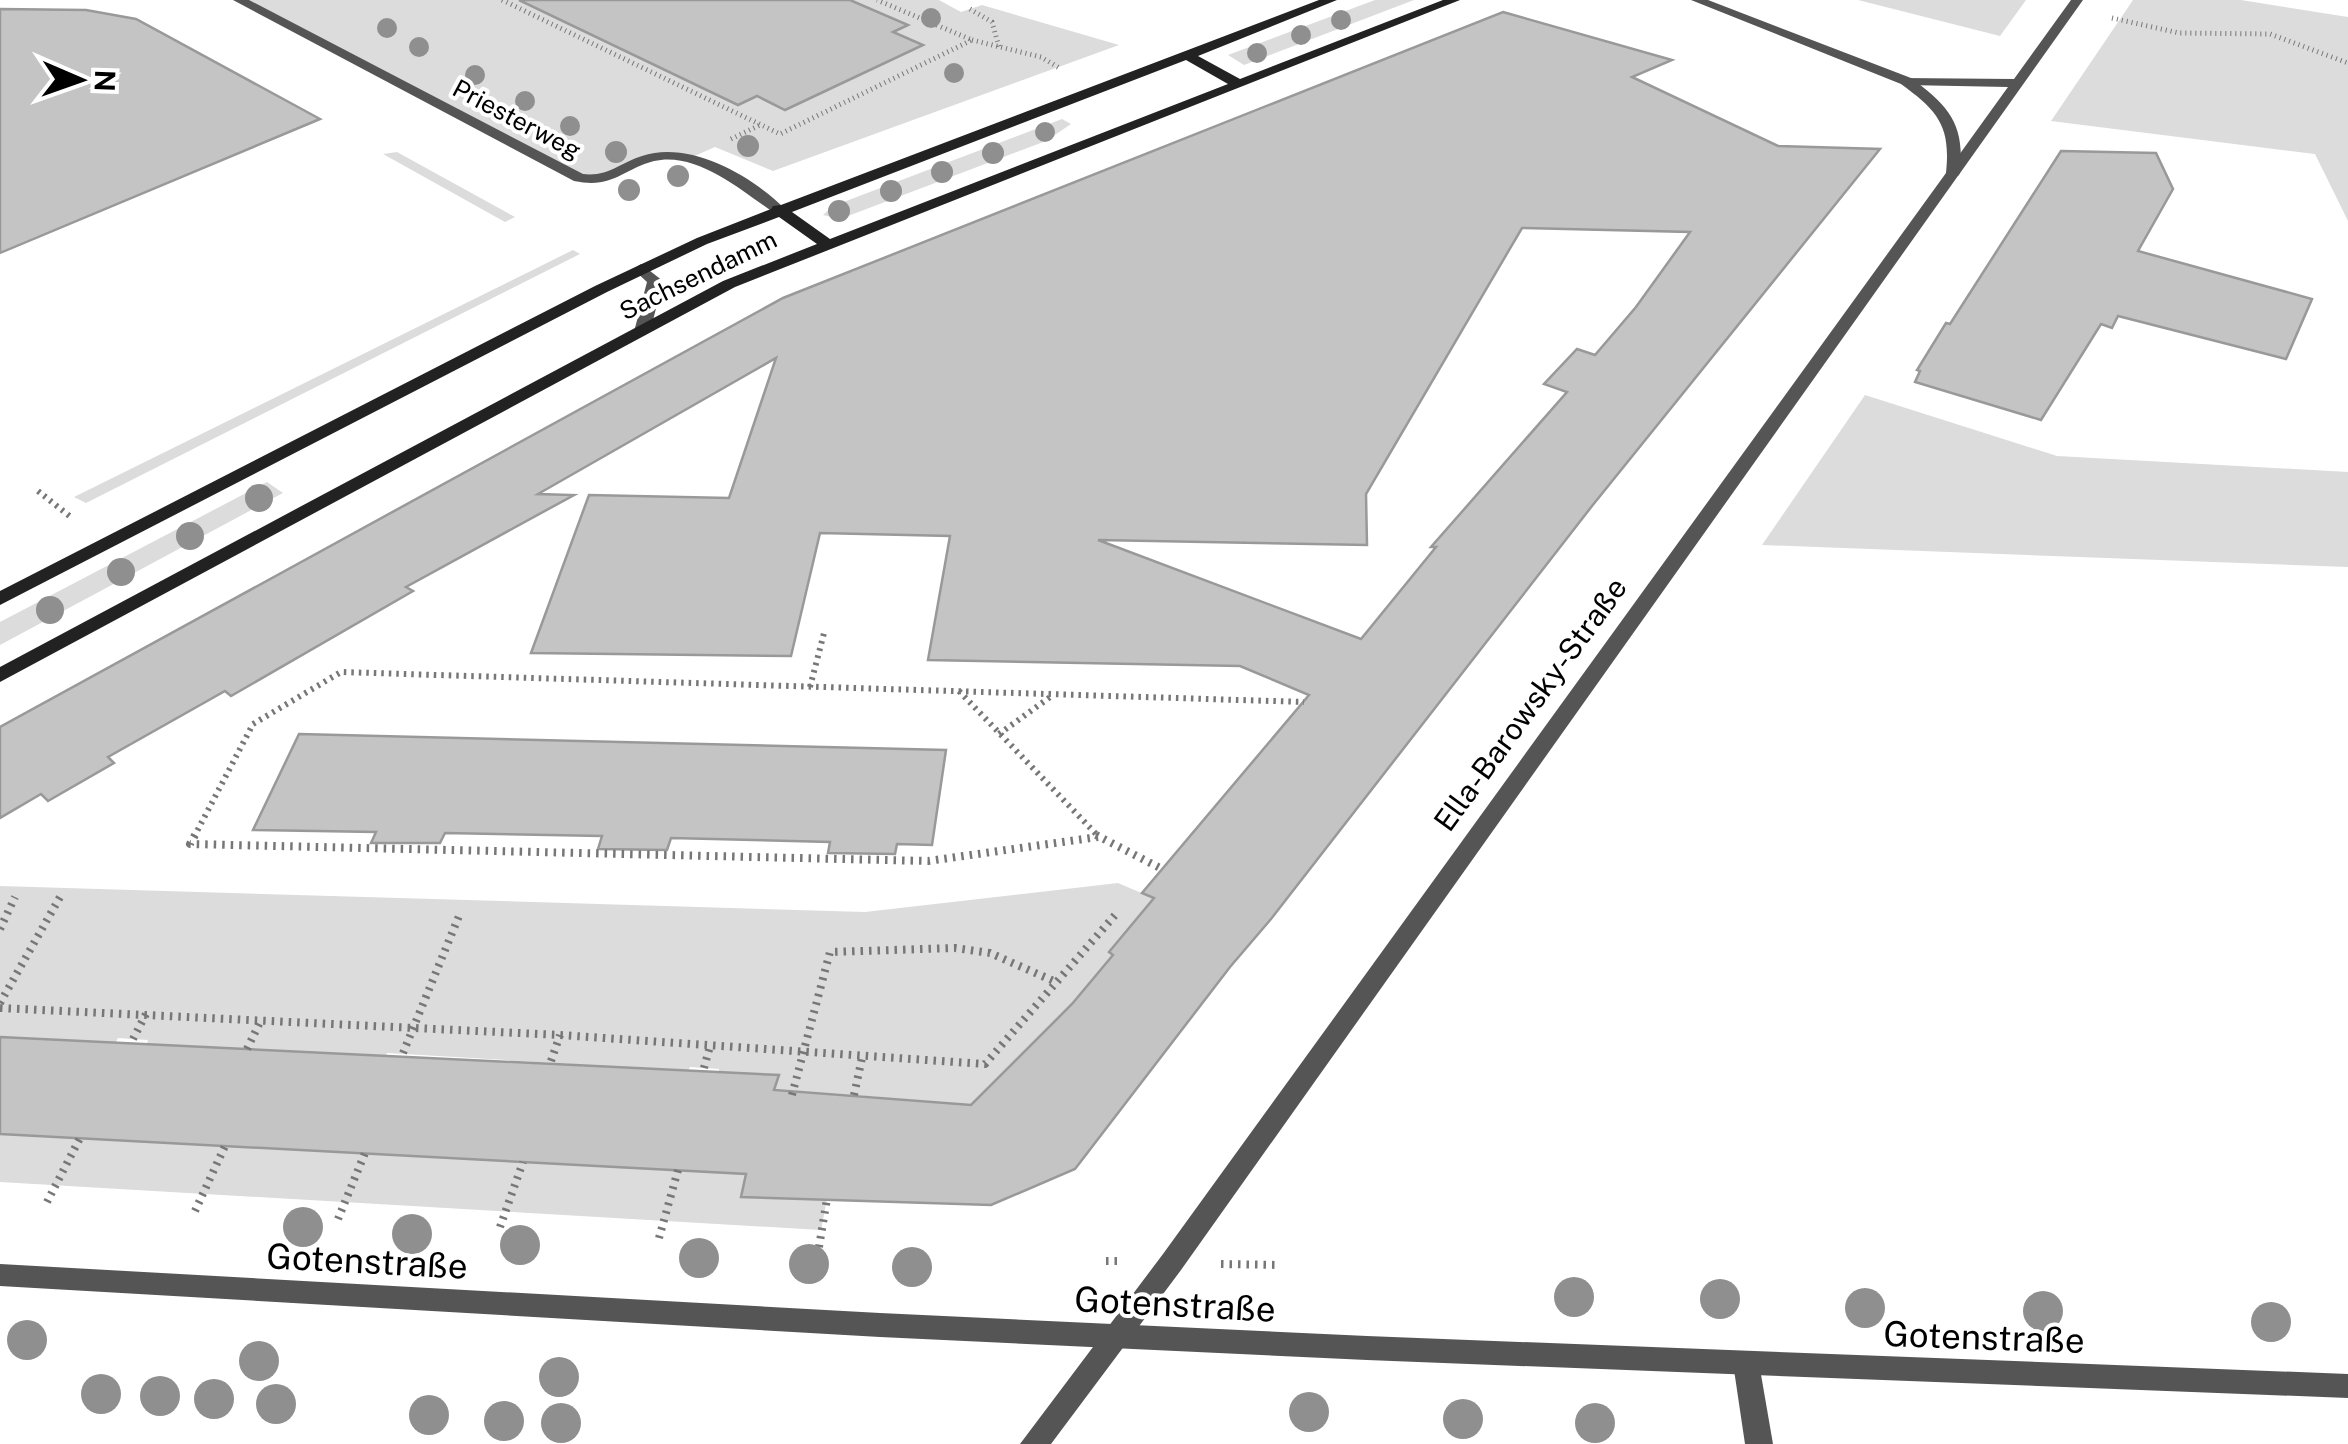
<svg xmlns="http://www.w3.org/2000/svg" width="2348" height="1444" font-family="'Public Sans',sans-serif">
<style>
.green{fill:#dcdcdc}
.building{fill:#c4c4c4;stroke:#999;stroke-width:2.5;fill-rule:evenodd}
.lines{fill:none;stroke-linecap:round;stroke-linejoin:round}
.path-far2{stroke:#777;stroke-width:5;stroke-dasharray:1 4;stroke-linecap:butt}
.path-far1{stroke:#777;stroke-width:6;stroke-dasharray:2.5 5;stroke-linecap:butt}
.path{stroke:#777;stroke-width:8;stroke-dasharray:2.5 6;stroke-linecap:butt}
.service{fill:#555;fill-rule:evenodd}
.pedestrian{fill:#555;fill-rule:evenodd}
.minor{fill:#555;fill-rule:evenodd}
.tertiary{fill:#555;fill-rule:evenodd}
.secondary{fill:#222;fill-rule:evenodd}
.tree{fill:#8f8f8f}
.labels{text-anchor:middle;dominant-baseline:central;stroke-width:8;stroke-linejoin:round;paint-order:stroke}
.far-street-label{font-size:25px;fill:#000;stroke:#fff}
.street-label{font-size:30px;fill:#000;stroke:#fff}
.near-street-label{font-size:35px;fill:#000;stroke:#fff}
</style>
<rect width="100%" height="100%" fill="#fff"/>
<!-- green -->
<g class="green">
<polygon points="239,0 939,0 961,12 982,5 1119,45 773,171 715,147 690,158 658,156 601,182 579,178"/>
<polygon points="1375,0 1414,0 1244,65 1228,55"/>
<polygon points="1858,0 2026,0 2000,36"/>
<polygon points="2133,0 2241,0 2348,17 2348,221 2315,154 2051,121"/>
<polygon points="1062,119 1071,124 1046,141 840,219 823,215 833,206"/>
<polygon points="397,152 515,217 505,222 383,154"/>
<polygon points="573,250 580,254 86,503 74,497"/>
<polygon points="1865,395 2057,456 2348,472 2348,567 1762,545"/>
<polygon points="267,482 283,493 0,645 0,622"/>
<polygon points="1118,883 1158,900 1109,952 1113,955 1051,1029 1047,1028 973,1105 854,1095 773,1094 778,1076 719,1072 719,1069 690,1067 688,1071 387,1053 385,1057 147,1044 148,1040 118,1038 116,1042 0,1037 0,886 865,912"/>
<polygon points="0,1134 746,1174 742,1196 827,1199 821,1230 0,1182"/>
</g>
<!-- building -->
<g class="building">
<polygon points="519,0 850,0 908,25 893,32 923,45 785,110 757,96 738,105"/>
<polygon points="0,9 86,10 136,19 320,119 0,253"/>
<path d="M 1503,12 L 1672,60 L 1632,77 L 1778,146 L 1880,149 L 1592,506 L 1271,919 L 1230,967 L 1075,1169 L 991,1205 L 741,1197 L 746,1174 L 0,1134 L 0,1037 L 779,1075 L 774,1090 L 971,1105 L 1072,1004 L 1113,955 L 1109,952 L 1154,898 L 1142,893 L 1309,695 L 1240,666 L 928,660 L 950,536 L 820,533 L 791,656 L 531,653 L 589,495 L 729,498 L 776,358 L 538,494 L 574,495 L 406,587 L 413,591 L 231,696 L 225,691 L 108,757 L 114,763 L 48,801 L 41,794 L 0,818 L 0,727 L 783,298 ZM 1522,228 L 1690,232 L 1636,307 L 1595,355 L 1577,349 L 1544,384 L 1567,392 L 1431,547 L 1436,547 L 1361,639 L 1098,540 L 1367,545 L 1366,494 Z"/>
<polygon points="2061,151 2156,153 2173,189 2138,251 2312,299 2286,359 2118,316 2112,328 2101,324 2041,420 1915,382 1920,371 1917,370 1946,323 1950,324"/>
<polygon points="299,734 946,750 932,845 897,844 895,854 828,853 830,842 671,838 667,850 598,849 602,836 445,833 440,843 371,843 376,832 253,830"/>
</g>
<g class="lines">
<!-- path-far2 -->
<g class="path-far2">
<polyline points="502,0 780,134 972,40 877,0"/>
<polyline points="970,9 992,22 999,47"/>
<polyline points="2112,18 2179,33 2270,34 2348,63"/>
<polyline points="972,40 1041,57 1061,69"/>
<polyline points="731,139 760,125"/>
</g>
<!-- path-far1 -->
<g class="path-far1">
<polyline points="38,491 72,518"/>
<polyline points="810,687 824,633"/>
<polyline points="959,691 1099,837"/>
<polyline points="999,734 1053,695"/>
<polyline points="194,837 253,724 341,672 1304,702"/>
</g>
<!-- path -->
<g class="path">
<polyline points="195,835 190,844 928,861 1098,837"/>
<polyline points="1096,835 1162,869"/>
<polyline points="0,929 15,897"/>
<polyline points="0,1003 60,897"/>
<polyline points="0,1008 560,1035 985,1064 1116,914"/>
<polyline points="133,1039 146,1014"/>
<polyline points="247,1049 261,1020"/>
<polyline points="403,1053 459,916"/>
<polyline points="551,1061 560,1035"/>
<polyline points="704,1068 710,1046"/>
<polyline points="792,1095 830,952 955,948 990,953 1056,982"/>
<polyline points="854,1095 862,1058"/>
<polyline points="47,1202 80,1138"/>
<polyline points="195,1211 225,1146"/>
<polyline points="338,1219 365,1153"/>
<polyline points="500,1227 523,1162"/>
<polyline points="659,1238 678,1170"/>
<polyline points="819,1247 827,1199"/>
<polyline points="1106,1261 1123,1261"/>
<polyline points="1221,1264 1280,1265"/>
</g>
<!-- service -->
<g class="service">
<path d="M 233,0 L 249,0 L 583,174 C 608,177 620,163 642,156 C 690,140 752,176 785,209 L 778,213 L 773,212 C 741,190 696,151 654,161 C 621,170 613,189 574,181 Z"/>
<polygon points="641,264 663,281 651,328 643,333 635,328 647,282 633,269"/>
</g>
<!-- pedestrian -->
<polygon class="pedestrian" points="1746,1351 1755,1354 1759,1363 1773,1444 1745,1444 1733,1363 1737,1354"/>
<!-- minor -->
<g class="minor">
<polygon points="2071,0 2083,0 1958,176 1948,176 1946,173 2008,87 1906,85 1899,81 1901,78 2014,79"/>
<polygon points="0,1264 880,1313 1367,1336 2348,1374 2348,1398 1367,1360 880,1337 0,1286"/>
</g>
<!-- tertiary -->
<path class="tertiary" d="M 1691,0 L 1708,0 L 1911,78 C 1949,106 1965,124 1960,173 L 1181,1270 L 1051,1444 L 1020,1444 L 1163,1254 L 1946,173 C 1951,126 1938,111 1901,84 Z"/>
<!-- secondary -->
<path class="secondary" d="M 1319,0 L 1337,0 L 1198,56 L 1240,79 L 1443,0 L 1460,0 L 735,287 L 0,682 L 0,667 L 723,281 L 817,244 L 779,217 L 707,244 L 607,292 L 0,605 L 0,591 L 595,286 L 697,238 L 771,209 L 773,206 L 781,205 ZM 1186,60 L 1228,84 L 830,239 L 792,212 Z"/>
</g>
<!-- trees -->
<g class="tree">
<circle cx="931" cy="18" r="10"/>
<circle cx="1341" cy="20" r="10"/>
<circle cx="387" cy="28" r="10"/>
<circle cx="1301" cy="35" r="10"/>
<circle cx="419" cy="47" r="10"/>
<circle cx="1257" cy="53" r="10"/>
<circle cx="954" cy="73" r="10"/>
<circle cx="475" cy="75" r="10"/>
<circle cx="525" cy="101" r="10"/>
<circle cx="570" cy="126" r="10"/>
<circle cx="1045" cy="132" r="10"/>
<circle cx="748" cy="146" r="11"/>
<circle cx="616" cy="152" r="11"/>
<circle cx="993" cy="153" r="11"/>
<circle cx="942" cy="172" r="11"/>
<circle cx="678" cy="176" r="11"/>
<circle cx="629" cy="190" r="11"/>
<circle cx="891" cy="191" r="11"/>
<circle cx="839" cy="211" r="11"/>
<circle cx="259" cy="498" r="14"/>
<circle cx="190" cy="536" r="14"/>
<circle cx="121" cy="572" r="14"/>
<circle cx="50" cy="610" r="14"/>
<circle cx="303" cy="1227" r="20"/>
<circle cx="412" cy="1234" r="20"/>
<circle cx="520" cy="1245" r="20"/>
<circle cx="699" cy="1258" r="20"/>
<circle cx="809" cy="1264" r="20"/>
<circle cx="912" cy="1267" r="20"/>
<circle cx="1574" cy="1297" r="20"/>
<circle cx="1720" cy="1299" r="20"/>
<circle cx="1865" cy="1308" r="20"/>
<circle cx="2043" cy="1311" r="20"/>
<circle cx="2271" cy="1322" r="20"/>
<circle cx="27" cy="1340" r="20"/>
<circle cx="259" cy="1361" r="20"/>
<circle cx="559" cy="1377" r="20"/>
<circle cx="101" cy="1394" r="20"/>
<circle cx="160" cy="1396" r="20"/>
<circle cx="214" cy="1399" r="20"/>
<circle cx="276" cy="1404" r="20"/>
<circle cx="1309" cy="1412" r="20"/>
<circle cx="429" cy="1415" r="20"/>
<circle cx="1463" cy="1419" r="20"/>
<circle cx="504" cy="1421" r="20"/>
<circle cx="561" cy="1423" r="20"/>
<circle cx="1595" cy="1423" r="20"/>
</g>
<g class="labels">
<!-- far-street labels -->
<g class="far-street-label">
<text transform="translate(517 119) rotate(28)">Priesterweg</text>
<text transform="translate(698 275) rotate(-26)">Sachsendamm</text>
</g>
<!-- street labels -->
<g class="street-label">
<text transform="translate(1530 704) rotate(-54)">Ella-Barowsky-Straße</text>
</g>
<!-- near-street labels -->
<g class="near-street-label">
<text transform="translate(367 1261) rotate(3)">Gotenstraße</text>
<text transform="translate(1175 1304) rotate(3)">Gotenstraße</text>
<text transform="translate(1984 1337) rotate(2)">Gotenstraße</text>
</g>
</g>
<!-- north arrow -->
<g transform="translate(80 80) rotate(92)" stroke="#ffffff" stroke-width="8" paint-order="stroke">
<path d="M0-8L18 38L0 25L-18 38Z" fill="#000000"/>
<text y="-15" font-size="28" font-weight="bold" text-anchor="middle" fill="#000000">N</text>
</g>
</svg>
